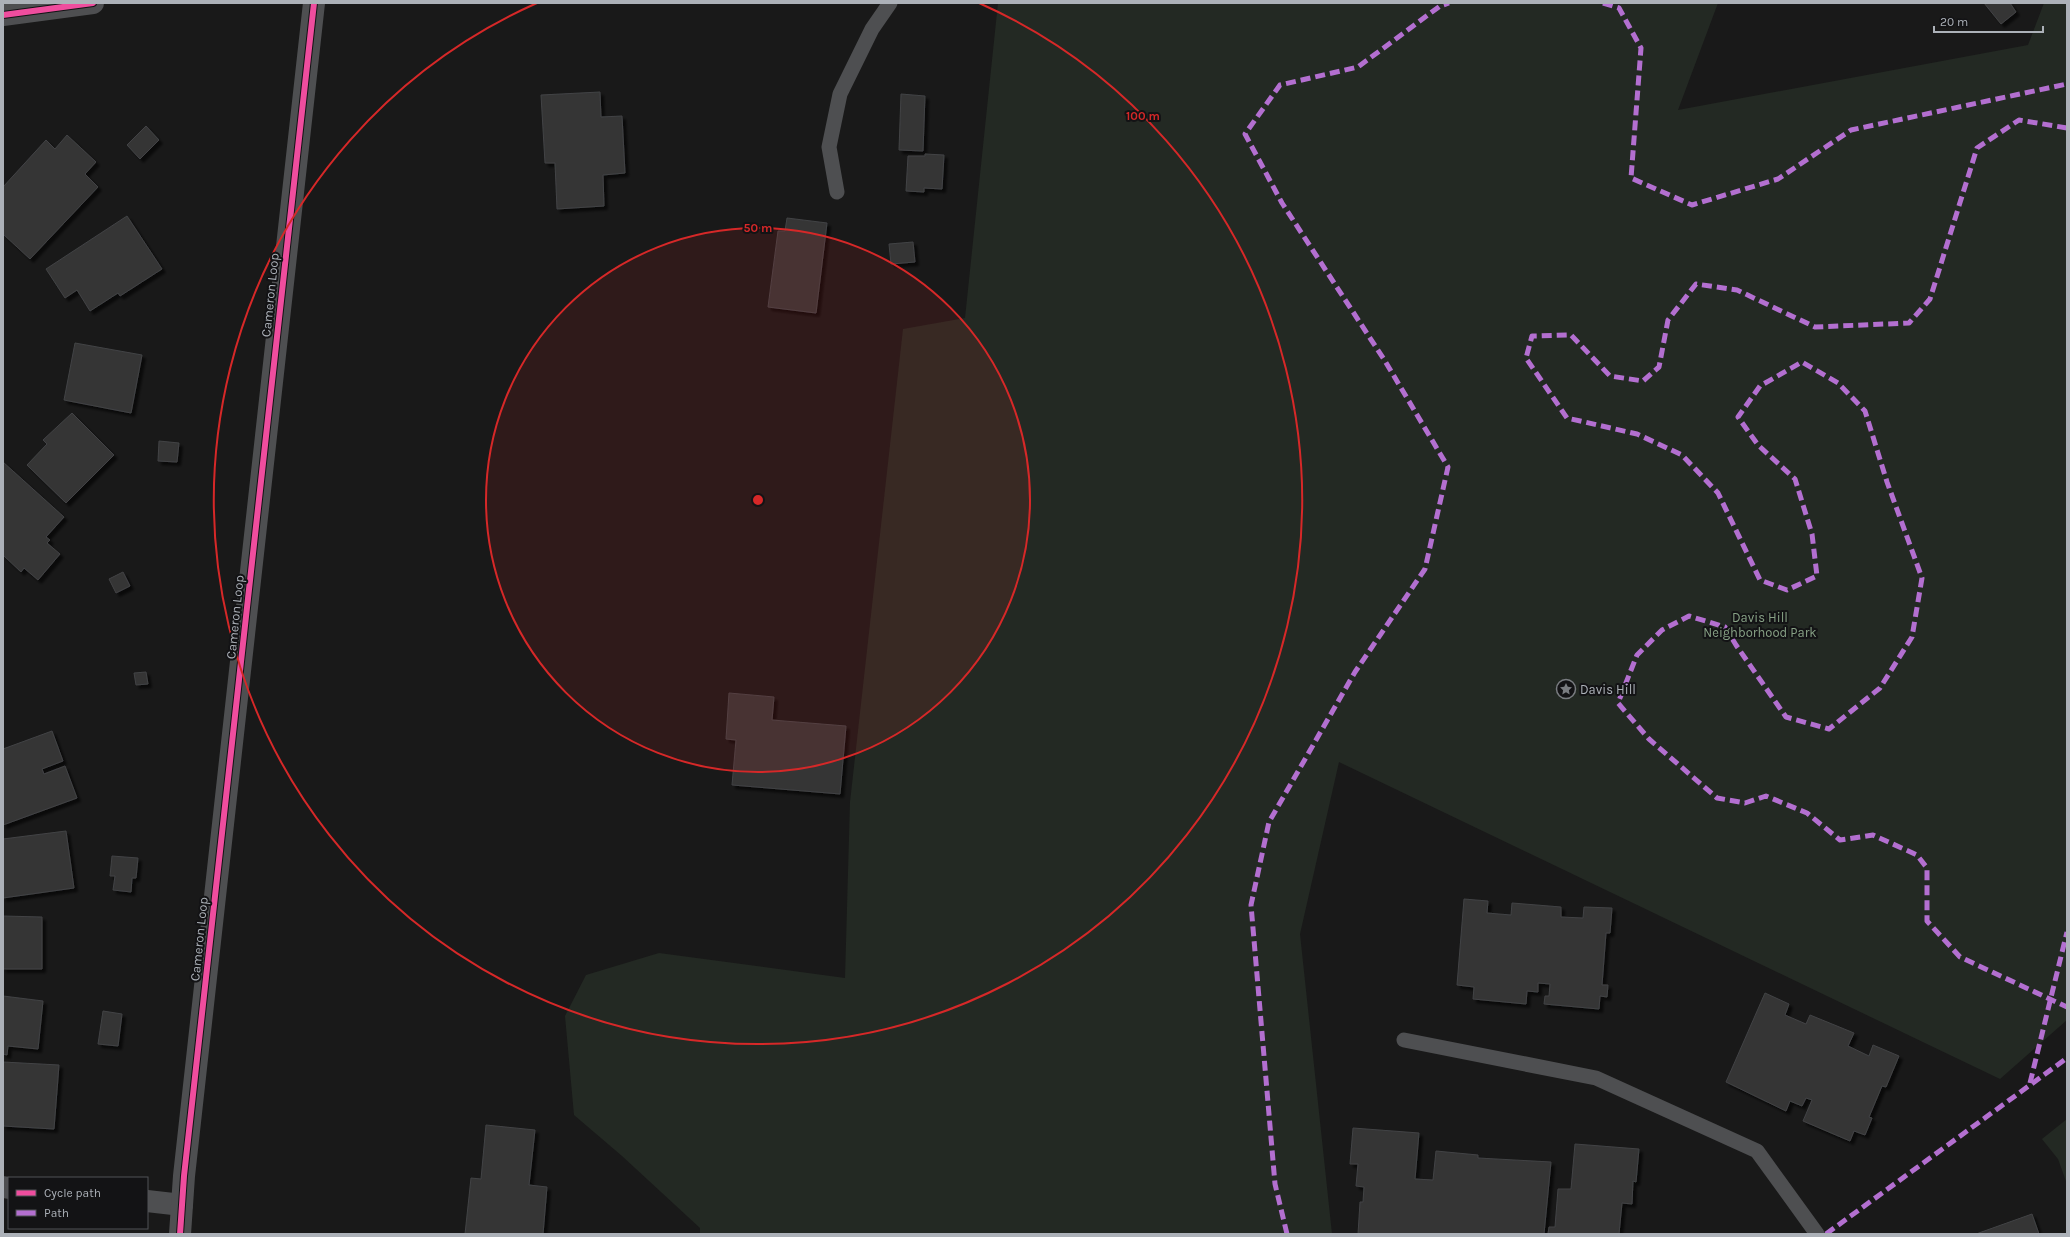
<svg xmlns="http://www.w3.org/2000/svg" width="2070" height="1237" font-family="Karla,sans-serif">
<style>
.green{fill:#232923}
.building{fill:#353536;stroke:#424345;filter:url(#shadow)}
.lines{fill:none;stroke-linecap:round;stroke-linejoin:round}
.service{stroke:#4e4f51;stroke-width:15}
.minor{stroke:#4e4f51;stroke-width:22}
.tertiary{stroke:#4e4f51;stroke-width:22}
.quiet{stroke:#b36fd0;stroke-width:5;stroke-dasharray:10 5;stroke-linecap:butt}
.cycleway-casing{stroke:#131315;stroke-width:8}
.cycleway{stroke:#ef4d9e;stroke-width:6}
.ring{fill:none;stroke:#d62828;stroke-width:2}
.labels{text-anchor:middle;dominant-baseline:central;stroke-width:4;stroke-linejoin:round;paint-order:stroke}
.street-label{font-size:13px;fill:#acb1b8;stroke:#131315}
.park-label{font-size:13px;fill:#87a185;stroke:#131315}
.poi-label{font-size:13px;fill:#acb1b8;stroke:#131315;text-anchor:start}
.centre{fill:#d62828;stroke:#131315;stroke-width:2}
.ring-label{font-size:12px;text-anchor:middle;font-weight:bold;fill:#d62828;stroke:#131315;stroke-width:4;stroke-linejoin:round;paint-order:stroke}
</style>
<defs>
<filter id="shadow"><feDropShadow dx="3.5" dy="3.5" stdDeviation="1" flood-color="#0009"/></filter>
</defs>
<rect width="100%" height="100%" fill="#191919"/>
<!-- green -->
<g class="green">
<polygon points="998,3 1718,3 1678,110 2028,45 2044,3 2067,3 2067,1020 2000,1079 1339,762 1300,934 1332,1234 700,1234 700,1228 622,1156 574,1115 565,1016 586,975 659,953 845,978 850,802 903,329 965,318"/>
<polygon points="2067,1119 2067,1184 2058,1159 2042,1139"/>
</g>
<!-- building -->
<g class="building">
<polygon points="1984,3 2010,3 2016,12 2001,24"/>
<polygon points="600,92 601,117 622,116 625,173 603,175 604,206 557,209 555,163 545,163 541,95"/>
<polygon points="901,94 925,96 923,151 899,150"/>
<polygon points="146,126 159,140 140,159 127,145"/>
<polygon points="67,135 96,162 85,174 98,187 30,259 3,234 3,187 46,140 55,149"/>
<polygon points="925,154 944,155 942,189 924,188 924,192 906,191 908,156 925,156"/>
<polygon points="127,216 162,269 120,296 118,293 90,311 77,290 65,298 46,269"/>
<polygon points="787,218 827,223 816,313 768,307 778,231 785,231"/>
<polygon points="913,242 915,262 891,264 889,244"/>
<polygon points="75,343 142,355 131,413 64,400"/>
<polygon points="72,413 114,455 66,503 27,465 47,444 43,440"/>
<polygon points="159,441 179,443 177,462 158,461"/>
<polygon points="3,462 64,517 46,537 50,540 47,543 60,554 38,580 24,568 21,572 3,555"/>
<polygon points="123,572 130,586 116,593 109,579"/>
<polygon points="146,672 148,684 136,685 134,673"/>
<polygon points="729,693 774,697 772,720 846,726 840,794 732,785 736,740 726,739"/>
<polygon points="52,731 63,761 42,769 44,774 65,766 77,798 3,825 3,749"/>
<polygon points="66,831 74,888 3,898 3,839"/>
<polygon points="112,856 138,858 136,878 132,878 131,892 113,890 115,876 110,876"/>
<polygon points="1464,899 1488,901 1487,913 1511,915 1512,903 1561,907 1561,917 1583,918 1584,907 1612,908 1610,933 1606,933 1602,985 1608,985 1607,997 1600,996 1599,1009 1544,1004 1545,996 1549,996 1550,984 1538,983 1538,992 1527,991 1526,1004 1473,999 1474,987 1457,985"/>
<polygon points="3,916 42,917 42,969 3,969"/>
<polygon points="1765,993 1789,1004 1785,1015 1806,1024 1810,1015 1854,1033 1848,1046 1869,1056 1873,1045 1899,1056 1886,1087 1882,1086 1869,1117 1872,1118 1865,1135 1854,1131 1850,1141 1803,1121 1812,1100 1806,1098 1802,1106 1790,1101 1786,1111 1726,1082"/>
<polygon points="3,996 43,1001 38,1049 8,1046 7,1055 3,1054"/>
<polygon points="103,1011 122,1014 118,1046 98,1044"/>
<polygon points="3,1062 59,1065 54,1129 3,1126"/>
<polygon points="486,1125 535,1130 529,1185 547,1187 543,1234 465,1234 471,1178 481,1179"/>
<polygon points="1353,1128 1419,1133 1415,1179 1433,1180 1436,1151 1478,1155 1478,1158 1551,1162 1544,1234 1358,1234 1360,1202 1363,1202 1364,1187 1356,1186 1358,1164 1350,1164"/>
<polygon points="1575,1144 1639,1149 1636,1182 1633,1181 1632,1204 1622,1203 1619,1234 1548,1234 1549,1227 1555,1227 1558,1189 1571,1189"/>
<polygon points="2032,1214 2039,1234 1976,1234"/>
</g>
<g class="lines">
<!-- service -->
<g class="service">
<polyline points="837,192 829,147 840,94 872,29 890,3"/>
<polyline points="1404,1040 1596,1078 1757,1151 1817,1234"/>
</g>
<!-- minor -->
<g class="minor">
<polyline points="3,1187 9,1188"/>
<polyline points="147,1201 182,1205"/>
</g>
<!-- tertiary -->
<g class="tertiary">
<polyline points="3,15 93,3"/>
<polyline points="180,1234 184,1176 314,3"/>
</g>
<!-- quiet -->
<g class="quiet">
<polyline points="1603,3 1619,8 1641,48 1631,178 1692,205 1778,179 1851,130 2067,84"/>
<polyline points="2067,128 2019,120 1977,148 1930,299 1909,323 1815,327 1737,290 1696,284 1668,320 1659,367 1643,381 1610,376 1571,335 1532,336 1526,358 1567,418 1637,434 1682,455 1718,493 1760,580 1787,590 1817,576 1812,534 1795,479 1758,445 1738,417 1760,386 1802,362 1838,383 1865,411 1887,482 1922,578 1912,637 1880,688 1829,729 1786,717 1736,645 1725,627 1689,616 1662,630 1637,655 1618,703 1649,739 1717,798 1745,803 1766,796 1807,813 1840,840 1873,835 1917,855 1927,868 1927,921 1960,957 2067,1007"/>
<polyline points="2030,1083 2067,932"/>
<polyline points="1287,1234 1275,1184 1251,905 1269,822 1355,672 1425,569 1448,467 1385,361 1282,203 1245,134 1280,85 1358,67 1440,6 1449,3"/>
<polyline points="1826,1234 2067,1058"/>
</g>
<defs>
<g id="cycleway">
<polyline points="3,15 93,3"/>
<polyline points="180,1234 184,1176 314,3"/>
</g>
</defs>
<!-- cycleway casing -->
<use href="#cycleway" class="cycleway-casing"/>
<!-- cycleway -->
<use href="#cycleway" class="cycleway"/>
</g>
<!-- distance rings -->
<circle cx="758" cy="500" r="272" fill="#d62828" fill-opacity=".12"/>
<g class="ring">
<circle cx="758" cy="500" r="272"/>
<path d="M979 3A544 544 0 1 1 537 3"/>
</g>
<!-- icons -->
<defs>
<symbol id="sight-ring" viewBox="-11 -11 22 22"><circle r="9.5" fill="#131315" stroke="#797c80" stroke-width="1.5"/><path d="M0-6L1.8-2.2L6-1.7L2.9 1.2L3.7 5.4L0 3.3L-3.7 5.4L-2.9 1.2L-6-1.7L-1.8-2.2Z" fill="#797c80"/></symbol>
</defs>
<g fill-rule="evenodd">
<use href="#sight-ring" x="1555" y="678" width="22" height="22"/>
</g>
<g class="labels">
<!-- street labels -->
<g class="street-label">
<text transform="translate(270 295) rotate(-84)">Cameron Loop</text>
<text transform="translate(235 617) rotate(-84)">Cameron Loop</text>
<text transform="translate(199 939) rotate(-84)">Cameron Loop</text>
</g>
<!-- park labels -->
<g class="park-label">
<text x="1760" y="617">Davis Hill<tspan x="1760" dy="15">Neighborhood Park</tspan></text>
</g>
<!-- poi labels -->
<g class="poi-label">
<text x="1580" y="689">Davis Hill</text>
</g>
</g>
<circle cx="758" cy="500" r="6" class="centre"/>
<g class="ring-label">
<text x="1143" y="120">100 m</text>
<text x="758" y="232">50 m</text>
</g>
<!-- border -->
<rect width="2070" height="1237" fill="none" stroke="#acb1b8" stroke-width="8"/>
<!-- legend -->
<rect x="8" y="1177" width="140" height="52" fill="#131315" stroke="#505256"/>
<rect x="16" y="1190" width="20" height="6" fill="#ef4d9e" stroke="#505256"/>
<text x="44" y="1197" font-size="12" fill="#acb1b8">Cycle path</text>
<rect x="16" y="1210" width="20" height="6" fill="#b36fd0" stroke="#505256"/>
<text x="44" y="1217" font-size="12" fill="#acb1b8">Path</text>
<!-- scale -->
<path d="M1934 26v6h109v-6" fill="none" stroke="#acb1b8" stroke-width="2"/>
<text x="1940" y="26" font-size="12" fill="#acb1b8" stroke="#131315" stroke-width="3" paint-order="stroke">20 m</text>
</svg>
